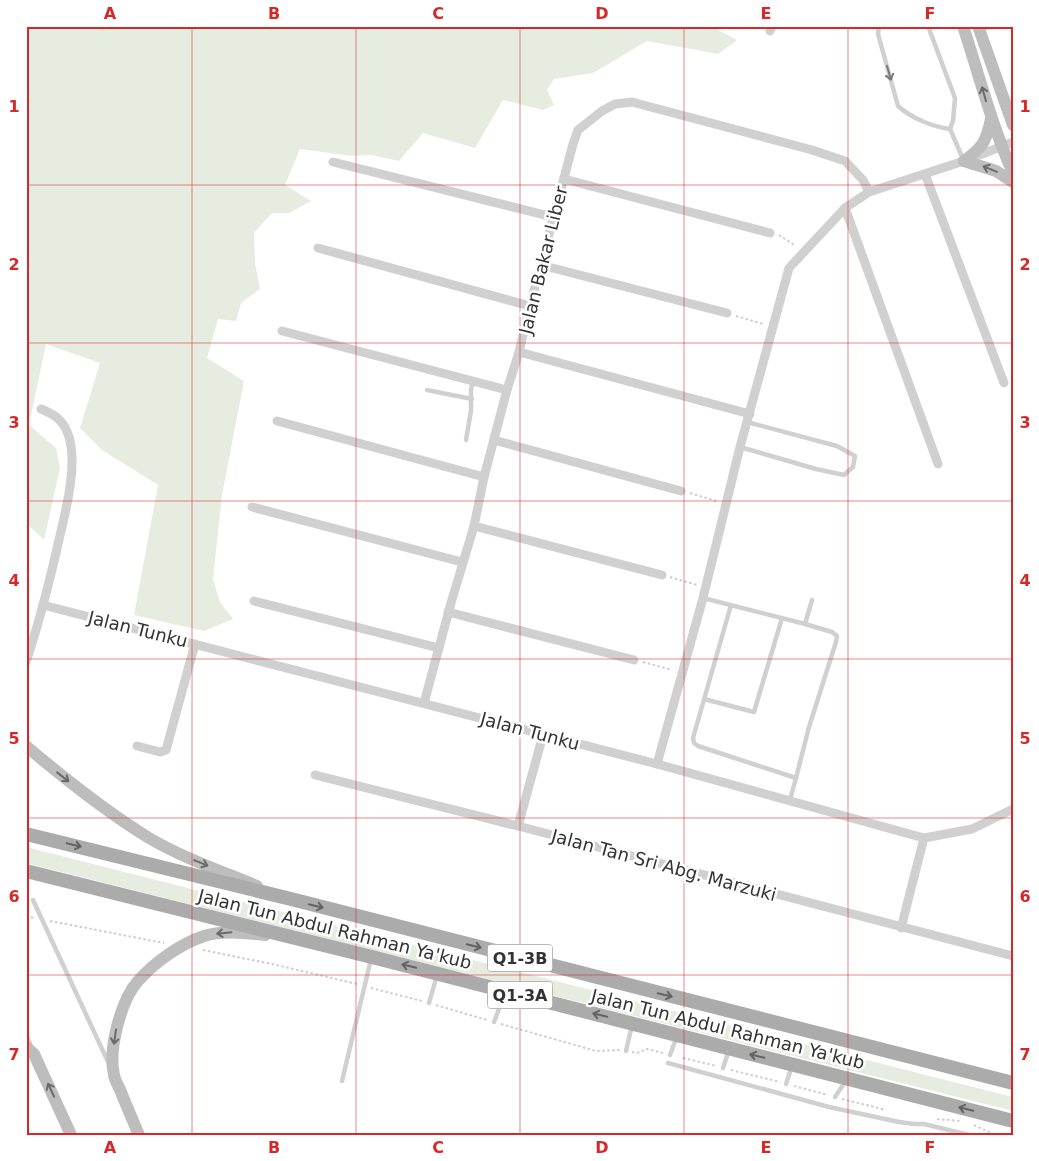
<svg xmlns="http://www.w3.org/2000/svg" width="1039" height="1161" font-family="'DejaVu Sans',sans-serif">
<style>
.green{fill:#e6ecdf}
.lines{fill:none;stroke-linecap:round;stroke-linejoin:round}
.path{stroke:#cdcdcd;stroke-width:2;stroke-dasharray:2.5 2.5;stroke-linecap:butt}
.lane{stroke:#d0d0d0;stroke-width:4.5}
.street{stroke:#d0d0d0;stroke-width:9}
.secondary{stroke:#bdbdbd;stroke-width:12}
.primary{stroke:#ababab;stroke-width:14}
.oneway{stroke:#7a7a7a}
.oneway2{stroke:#6a6a6a}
.oneway3{stroke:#636363}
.grid{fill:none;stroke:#d62828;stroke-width:1;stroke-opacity:0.55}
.labels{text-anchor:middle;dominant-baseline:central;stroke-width:5;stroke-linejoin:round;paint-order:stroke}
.shield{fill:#fff;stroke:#707070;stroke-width:1}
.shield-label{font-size:16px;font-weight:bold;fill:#333}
.street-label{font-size:18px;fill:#333;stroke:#fff}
.neatline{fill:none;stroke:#d62828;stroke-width:2}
.grid-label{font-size:16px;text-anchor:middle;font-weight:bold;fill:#d62828}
</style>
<rect width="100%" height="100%" fill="#fff"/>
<!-- green -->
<g class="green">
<polygon points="26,26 711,26 737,40 718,54 647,41 593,73 554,79 547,90 554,105 543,110 503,100 475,148 423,133 399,161 371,155 352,156 300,149 285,185 311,201 289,213 272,213 254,233 255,263 260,289 241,303 236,321 218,319 207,358 244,381 222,495 213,579 220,602 233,619 204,631 134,615 158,485 102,450 80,428 100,363 46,344 29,425 56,448 60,468 44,540 26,523"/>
<polygon points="26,847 1013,1097 1013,1111 26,863"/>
</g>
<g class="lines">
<!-- path -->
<g class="path">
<polyline points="779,235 796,246"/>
<polyline points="736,316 763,324"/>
<polyline points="690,493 716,501"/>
<polyline points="670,577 697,585"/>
<polyline points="643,662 672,670"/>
<polyline points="26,916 34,918"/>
<polyline points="50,921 164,943"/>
<polyline points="203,950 272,964 357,984"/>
<polyline points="371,988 422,1001"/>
<polyline points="436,1005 487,1020"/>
<polyline points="501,1024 596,1051 620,1050"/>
<polyline points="632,1052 637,1053 647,1049 663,1053"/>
<polyline points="683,1058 717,1066"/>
<polyline points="731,1070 780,1082"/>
<polyline points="794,1086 828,1095"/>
<polyline points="842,1099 886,1110"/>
<polyline points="937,1119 960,1121"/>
<polyline points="974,1125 995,1135"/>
</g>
<!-- lane -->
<g class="lane">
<path d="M 879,26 L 878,34 L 898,106 C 911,118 933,127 950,129"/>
<polyline points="928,26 955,98 953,121 950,129 963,159"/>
<polyline points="981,30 991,26"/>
<polyline points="427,390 472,399"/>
<polyline points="466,440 471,411 471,389 473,381"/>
<polyline points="740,447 816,469 844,475 853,467 855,456 837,446 747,422"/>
<polyline points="703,598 805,624 832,632 837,636 836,642 809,727 796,778 698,746 694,743 693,738 731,605"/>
<polyline points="805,624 812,600"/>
<polyline points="704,699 754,712 782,618"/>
<polyline points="790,800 796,778"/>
<polyline points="33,900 109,1064"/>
<polyline points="429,1003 437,975"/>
<polyline points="494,1022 505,993"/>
<polyline points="26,1034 31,1046"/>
<polyline points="626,1051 632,1025"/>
<polyline points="670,1055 677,1036"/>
<polyline points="668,1063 829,1107 899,1122 914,1124 924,1124 969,1135"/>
<polyline points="723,1068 729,1050"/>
<polyline points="342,1081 371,959"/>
<polyline points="786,1084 792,1066"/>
<polyline points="835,1097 845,1082"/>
</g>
<!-- street -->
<g class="street">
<polyline points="770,31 772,26"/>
<polyline points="333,162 553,217"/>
<polyline points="925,174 1004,383"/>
<polyline points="564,179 770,233"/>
<polyline points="845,208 938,464"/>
<polyline points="318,248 530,306"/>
<polyline points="541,265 727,313"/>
<polyline points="282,331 507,390"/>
<polyline points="519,352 750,414"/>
<polyline points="277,421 484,477"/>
<polyline points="494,440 681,491"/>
<polyline points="252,507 462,562"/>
<polyline points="474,526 662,575"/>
<polyline points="254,601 439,648"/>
<polyline points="43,605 657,764 924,838 972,829 1013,809"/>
<polyline points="448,612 634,660"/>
<path d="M 26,662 C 39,623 49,584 58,544 C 65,514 79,463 68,434 C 63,420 54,414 41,409"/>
<polyline points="424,703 451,603 474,526 484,477 507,390 519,352 530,306 573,144 578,130 602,111 615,104 632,102 812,150 845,161 863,180 869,192"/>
<polyline points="137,746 160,752 166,750 195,644"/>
<polyline points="657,764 703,598 740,447 789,268 845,208 869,192 964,161 1013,142"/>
<polyline points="315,775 518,826 1013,956"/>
<polyline points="518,826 543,735"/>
<polyline points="901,928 924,838"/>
</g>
<!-- secondary -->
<g class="secondary">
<path d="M 963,26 C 979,75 992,126 1013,173"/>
<polyline points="978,26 1013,125"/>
<polyline points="964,161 996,171 1013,182"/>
<path d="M 964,161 C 983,147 986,142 991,119"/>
<path d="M 26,746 C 65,779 105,811 149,838 C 183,858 221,871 257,886"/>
<polyline points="26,1047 34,1054 71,1135"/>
<path d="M 139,1135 C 133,1121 127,1107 121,1092 C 119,1087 115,1081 114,1075 C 108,1049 121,1000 138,981 C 155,962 180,944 204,936 C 223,930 246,933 265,935"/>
</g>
<!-- primary -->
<g class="primary">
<polyline points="26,834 291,899 1013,1083"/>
<polyline points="26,871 372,957 1013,1121"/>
</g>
</g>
<!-- one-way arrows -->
<defs><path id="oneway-shaft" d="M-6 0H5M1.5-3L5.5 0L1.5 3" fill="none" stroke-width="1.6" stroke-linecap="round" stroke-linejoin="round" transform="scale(1.25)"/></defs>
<use class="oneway" href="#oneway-shaft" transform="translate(889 73) rotate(74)"/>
<g class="oneway2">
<use href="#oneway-shaft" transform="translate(984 94) rotate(-106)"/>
<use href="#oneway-shaft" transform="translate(990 169) rotate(-158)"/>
<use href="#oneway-shaft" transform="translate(63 777) rotate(38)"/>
<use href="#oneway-shaft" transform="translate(201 863) rotate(22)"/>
<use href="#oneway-shaft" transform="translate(224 933) rotate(174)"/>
<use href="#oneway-shaft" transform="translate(115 1037) rotate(98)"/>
<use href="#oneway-shaft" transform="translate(51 1090) rotate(-115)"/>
</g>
<g class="oneway3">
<use href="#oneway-shaft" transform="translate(74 845) rotate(14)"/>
<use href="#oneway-shaft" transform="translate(316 906) rotate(14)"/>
<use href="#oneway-shaft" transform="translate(474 946) rotate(14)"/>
<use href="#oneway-shaft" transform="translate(409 966) rotate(-166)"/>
<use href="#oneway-shaft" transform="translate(665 995) rotate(14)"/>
<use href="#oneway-shaft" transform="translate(600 1015) rotate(-166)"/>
<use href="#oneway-shaft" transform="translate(757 1056) rotate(-166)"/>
<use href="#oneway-shaft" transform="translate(966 1109) rotate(-166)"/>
</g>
<!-- grid -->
<path class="grid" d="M 192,26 L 192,1135M 356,26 L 356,1135M 520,26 L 520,1135M 684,26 L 684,1135M 848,26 L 848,1135M 26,185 L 1013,185M 26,343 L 1013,343M 26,501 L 1013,501M 26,659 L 1013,659M 26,818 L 1013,818M 26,975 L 1013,975"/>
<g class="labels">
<!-- shield labels -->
<g class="shield">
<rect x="487.5" y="944.5" width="65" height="27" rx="4"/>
<rect x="487.5" y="981.5" width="65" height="27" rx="4"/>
</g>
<g class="shield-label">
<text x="520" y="958">Q1-3B</text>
<text x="520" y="995">Q1-3A</text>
</g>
<!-- street labels -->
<g class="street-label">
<text transform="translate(543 260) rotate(-76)">Jalan Bakar Liber</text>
<text transform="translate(138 629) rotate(14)">Jalan Tunku</text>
<text transform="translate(530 731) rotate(15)">Jalan Tunku</text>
<text transform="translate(664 865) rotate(15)">Jalan Tan Sri Abg. Marzuki</text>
<text transform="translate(335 929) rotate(14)">Jalan Tun Abdul Rahman Ya'kub</text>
<text transform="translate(728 1029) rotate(14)">Jalan Tun Abdul Rahman Ya'kub</text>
</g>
</g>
<!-- border -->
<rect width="1039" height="1161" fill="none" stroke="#ffffff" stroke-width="55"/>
<rect x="28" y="28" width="984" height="1106" class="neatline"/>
<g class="grid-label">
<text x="110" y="19">A</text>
<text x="274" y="19">B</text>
<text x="438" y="19">C</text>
<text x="602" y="19">D</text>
<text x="766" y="19">E</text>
<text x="930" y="19">F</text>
<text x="14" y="112">1</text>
<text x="1025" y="112">1</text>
<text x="14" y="270">2</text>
<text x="1025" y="270">2</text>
<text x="14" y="428">3</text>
<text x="1025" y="428">3</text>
<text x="14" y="586">4</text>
<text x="1025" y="586">4</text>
<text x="14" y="744">5</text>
<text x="1025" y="744">5</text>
<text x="14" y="902">6</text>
<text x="1025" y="902">6</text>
<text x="14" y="1060">7</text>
<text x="1025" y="1060">7</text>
<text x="110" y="1153">A</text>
<text x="274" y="1153">B</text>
<text x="438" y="1153">C</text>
<text x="602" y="1153">D</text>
<text x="766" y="1153">E</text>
<text x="930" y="1153">F</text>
</g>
</svg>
